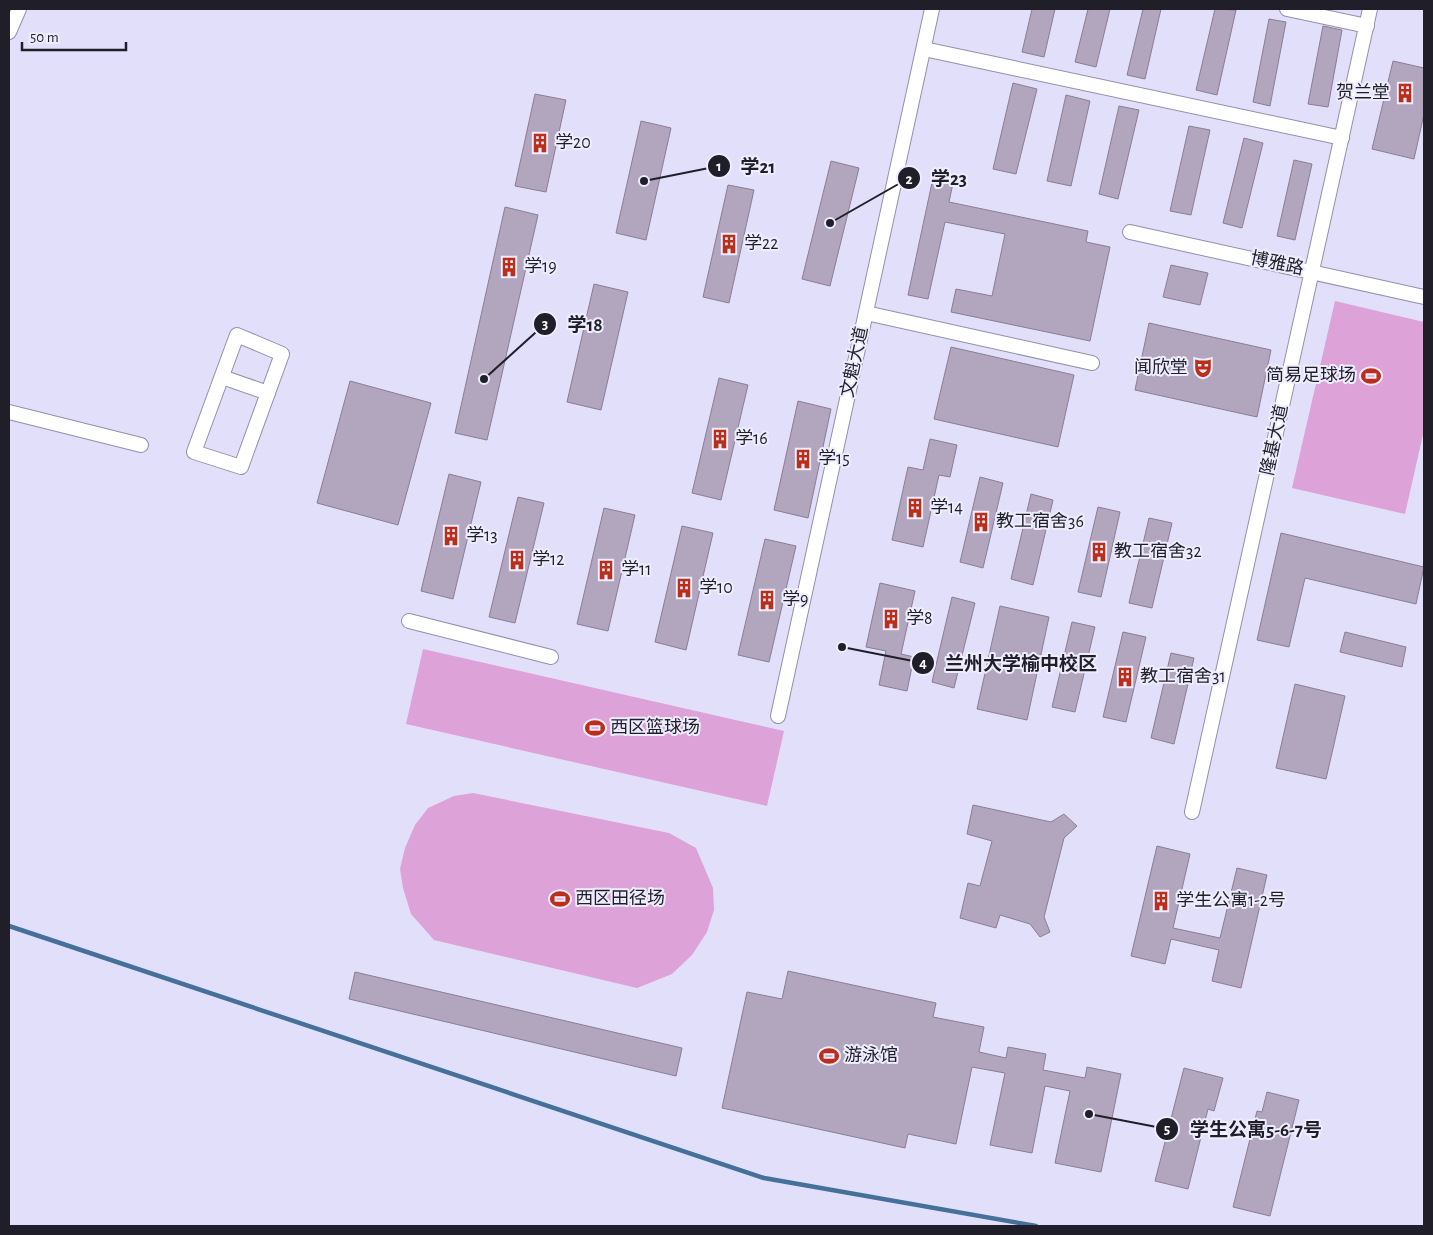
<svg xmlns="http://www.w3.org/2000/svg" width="1433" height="1235" font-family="'Alegreya Sans','Noto Sans SC',sans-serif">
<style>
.green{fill:#dda2d7}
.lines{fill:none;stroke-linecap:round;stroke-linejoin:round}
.stream{stroke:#44709a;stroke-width:4.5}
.building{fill:#b2a5be;stroke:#8a7e95}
.minor-casing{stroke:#9290a9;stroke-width:16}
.minor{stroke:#fff;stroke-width:14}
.labels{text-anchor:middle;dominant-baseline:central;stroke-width:4;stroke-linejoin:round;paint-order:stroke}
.poi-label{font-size:18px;fill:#201f29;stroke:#eeedfe;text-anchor:start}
.street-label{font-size:18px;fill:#201f29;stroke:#eeedfe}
.leader{fill:none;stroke:#201f29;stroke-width:2}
.callout-dot{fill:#201f29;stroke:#eeedfe;stroke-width:2}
.mark-label{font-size:15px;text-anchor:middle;font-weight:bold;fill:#fff}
.callout-label{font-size:19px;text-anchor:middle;font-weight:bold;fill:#201f29;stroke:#eeedfe;stroke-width:4;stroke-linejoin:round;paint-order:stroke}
</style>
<rect width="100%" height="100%" fill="#e1dffa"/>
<!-- green -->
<g class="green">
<polygon points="1335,301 1424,322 1424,430 1405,514 1292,488"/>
<polygon points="423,649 784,731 767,806 406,724"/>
<polygon points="473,793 669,833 696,848 713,888 714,910 707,932 692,955 672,974 637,988 434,940 411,914 403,888 400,869 405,848 415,825 428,808 454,796"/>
</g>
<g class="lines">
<!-- stream -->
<polyline class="stream" points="9,926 764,1178 1036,1226"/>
</g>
<!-- building -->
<g class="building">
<polygon points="1032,9 1055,9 1044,57 1022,52"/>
<polygon points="1088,9 1110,9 1096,67 1075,62"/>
<polygon points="1143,9 1161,9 1145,79 1127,75"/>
<polygon points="1215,9 1236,10 1217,95 1196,90"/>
<polygon points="1269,19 1286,22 1270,106 1253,102"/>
<polygon points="1323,26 1342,30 1328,107 1308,104"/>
<polygon points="1393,61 1424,68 1424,114 1414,159 1372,149"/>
<polygon points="1013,83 1037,89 1016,174 993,169"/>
<polygon points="535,94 566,100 546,192 515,186"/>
<polygon points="1066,95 1090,101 1071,186 1047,181"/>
<polygon points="1119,106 1139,110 1118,199 1099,194"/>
<polygon points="641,121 671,128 646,240 616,233"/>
<polygon points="1189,126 1210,130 1191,215 1170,211"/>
<polygon points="1244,138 1263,143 1242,228 1223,223"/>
<polygon points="1294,160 1312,164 1295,240 1277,236"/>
<polygon points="831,161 859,168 830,286 802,279"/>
<polygon points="933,178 953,183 949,202 1088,231 1086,242 1110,247 1090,341 951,312 956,289 992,296 1005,234 945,222 928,299 908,295"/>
<polygon points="728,185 754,190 729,303 703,297"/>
<polygon points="505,207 538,215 487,440 455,433"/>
<polygon points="1171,265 1208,273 1200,305 1163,297"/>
<polygon points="594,284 628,292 601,410 567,402"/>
<polygon points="1149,323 1271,350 1257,417 1135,390"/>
<polygon points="951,347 1074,375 1058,447 934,419"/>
<polygon points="719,378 748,385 721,500 692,493"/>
<polygon points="350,381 431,403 398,525 317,503"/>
<polygon points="798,401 831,409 808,518 774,510"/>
<polygon points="930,439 957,445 950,477 939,475 923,547 892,540 908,467 923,470"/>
<polygon points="449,474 481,482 453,599 421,591"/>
<polygon points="980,477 1003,483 983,568 960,562"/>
<polygon points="1031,494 1053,500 1033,585 1011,579"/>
<polygon points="518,497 544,503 515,623 489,617"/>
<polygon points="1098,507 1120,512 1101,597 1078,592"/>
<polygon points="604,508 635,515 608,631 577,624"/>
<polygon points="1149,518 1172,523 1152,608 1129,603"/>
<polygon points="682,526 713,533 686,650 655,642"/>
<polygon points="1281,533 1424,567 1416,604 1305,578 1289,647 1257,640"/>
<polygon points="765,539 796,546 769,662 738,655"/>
<polygon points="880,583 915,591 901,654 914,657 907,691 879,685 886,651 866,647"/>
<polygon points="952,597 975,603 954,688 932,682"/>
<polygon points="1000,606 1049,617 1027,720 977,709"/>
<polygon points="1072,622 1095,627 1075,712 1052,707"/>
<polygon points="1123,632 1146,637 1126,722 1103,717"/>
<polygon points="1345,632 1406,647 1402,667 1340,652"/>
<polygon points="1171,653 1194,658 1174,744 1151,738"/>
<polygon points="1295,684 1345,696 1326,779 1276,768"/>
<polygon points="973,805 1051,822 1064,814 1077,826 1064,838 1044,917 1050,932 1040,937 1030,924 1000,915 996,928 960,918 968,883 980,886 992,841 967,834"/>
<polygon points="1157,846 1190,854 1173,928 1220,938 1237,868 1267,875 1241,988 1212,981 1219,950 1171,939 1165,964 1131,956"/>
<polygon points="788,971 936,1003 933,1017 984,1027 979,1052 1006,1058 1008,1047 1046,1054 1043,1070 1085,1078 1087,1067 1121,1074 1101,1172 1055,1163 1070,1091 1045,1086 1032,1153 990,1145 1005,1073 972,1067 956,1144 908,1134 905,1148 722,1108 747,992 782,999"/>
<polygon points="355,972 682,1048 676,1076 349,999"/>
<polygon points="1184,1068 1223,1078 1214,1111 1208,1109 1188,1189 1155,1181"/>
<polygon points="1267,1092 1299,1100 1270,1216 1233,1207 1257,1111 1262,1112"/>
</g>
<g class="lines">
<defs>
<g id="minor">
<polyline points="1287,9 1367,26"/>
<polyline points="9,32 19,9"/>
<polyline points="924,49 1342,138"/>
<polyline points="1130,232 1424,297"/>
<polyline points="866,313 1092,363"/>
<polygon points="237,335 282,354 241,467 194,452"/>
<polyline points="222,377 268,393"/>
<polyline points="9,412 141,445"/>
<polyline points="409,621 551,657"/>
<polyline points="778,716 932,9"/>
<polyline points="1192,812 1370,9"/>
</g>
</defs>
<!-- minor casing -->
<use href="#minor" class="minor-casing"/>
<!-- minor -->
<use href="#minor" class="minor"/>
</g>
<!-- icons -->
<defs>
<symbol id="building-bare" viewBox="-9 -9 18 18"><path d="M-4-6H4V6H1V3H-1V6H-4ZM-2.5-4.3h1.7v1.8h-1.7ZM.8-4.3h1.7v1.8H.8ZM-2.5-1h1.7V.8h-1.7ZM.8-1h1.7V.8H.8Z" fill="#bb2f1a" stroke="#eeedfe" stroke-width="2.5" paint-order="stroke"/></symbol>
<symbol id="theatre-bare" viewBox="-9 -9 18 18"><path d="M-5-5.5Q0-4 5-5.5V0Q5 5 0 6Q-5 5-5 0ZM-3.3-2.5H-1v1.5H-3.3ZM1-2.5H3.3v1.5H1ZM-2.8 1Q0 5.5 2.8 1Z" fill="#bb2f1a" stroke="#eeedfe" stroke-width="2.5" paint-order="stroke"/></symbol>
<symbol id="stadium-bare" viewBox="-9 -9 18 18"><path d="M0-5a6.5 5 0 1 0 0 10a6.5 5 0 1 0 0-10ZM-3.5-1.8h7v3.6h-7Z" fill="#bb2f1a" stroke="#eeedfe" stroke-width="2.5" paint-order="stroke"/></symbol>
</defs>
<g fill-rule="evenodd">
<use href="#building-bare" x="1391" y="79" width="28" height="28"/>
<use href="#building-bare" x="526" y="129" width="28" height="28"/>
<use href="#building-bare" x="715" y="230" width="28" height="28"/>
<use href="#building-bare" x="495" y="253" width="28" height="28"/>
<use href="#theatre-bare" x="1189" y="354" width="28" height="28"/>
<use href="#stadium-bare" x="1357" y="362" width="28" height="28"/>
<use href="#building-bare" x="706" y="425" width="28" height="28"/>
<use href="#building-bare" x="789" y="445" width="28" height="28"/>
<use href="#building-bare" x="901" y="494" width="28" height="28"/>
<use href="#building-bare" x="967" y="508" width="28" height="28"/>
<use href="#building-bare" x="437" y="522" width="28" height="28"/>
<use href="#building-bare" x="1085" y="538" width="28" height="28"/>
<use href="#building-bare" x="503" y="546" width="28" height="28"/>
<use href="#building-bare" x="592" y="556" width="28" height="28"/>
<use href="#building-bare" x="670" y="574" width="28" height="28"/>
<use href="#building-bare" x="753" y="586" width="28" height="28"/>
<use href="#building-bare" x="877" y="605" width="28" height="28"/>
<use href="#building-bare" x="1111" y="663" width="28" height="28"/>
<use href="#stadium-bare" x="581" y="714" width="28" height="28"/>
<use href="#stadium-bare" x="546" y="885" width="28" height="28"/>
<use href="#building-bare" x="1147" y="887" width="28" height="28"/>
<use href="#stadium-bare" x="815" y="1042" width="28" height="28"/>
</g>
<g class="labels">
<!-- poi labels -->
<g class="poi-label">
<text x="1390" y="93" text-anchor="end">贺兰堂</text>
<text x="555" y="143">学20</text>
<text x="744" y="244">学22</text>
<text x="524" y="267">学19</text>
<text x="1188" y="368" text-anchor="end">闻欣堂</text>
<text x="1356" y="376" text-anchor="end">简易足球场</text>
<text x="735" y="439">学16</text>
<text x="818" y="459">学15</text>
<text x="930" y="508">学14</text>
<text x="996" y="522">教工宿舍36</text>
<text x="466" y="536">学13</text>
<text x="1114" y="552">教工宿舍32</text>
<text x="532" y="560">学12</text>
<text x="621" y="570">学11</text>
<text x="699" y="588">学10</text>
<text x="782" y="600">学9</text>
<text x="906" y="619">学8</text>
<text x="1140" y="677">教工宿舍31</text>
<text x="610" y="728">西区篮球场</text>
<text x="575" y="899">西区田径场</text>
<text x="1176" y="901">学生公寓1-2号</text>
<text x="844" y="1056">游泳馆</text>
</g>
<!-- street labels -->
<g class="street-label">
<text transform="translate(1277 264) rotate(12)">博雅路</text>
<text transform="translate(855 362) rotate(-78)">文魁大道</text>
<text transform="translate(1275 440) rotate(-78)">隆基大道</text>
</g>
</g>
<!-- callouts -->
<path class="leader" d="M644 181L719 166M830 223L909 178M484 379L545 324M842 647L923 663M1089 1114L1167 1129"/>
<g class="callout-dot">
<circle cx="644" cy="181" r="5"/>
<circle cx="830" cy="223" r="5"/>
<circle cx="484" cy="379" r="5"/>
<circle cx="842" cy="647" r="5"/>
<circle cx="1089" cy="1114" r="5"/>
<circle cx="719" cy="166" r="12"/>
<circle cx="909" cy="178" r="12"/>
<circle cx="545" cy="324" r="12"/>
<circle cx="923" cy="663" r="12"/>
<circle cx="1167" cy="1129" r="12"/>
</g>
<g class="mark-label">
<text x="719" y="171">1</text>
<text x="909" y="184">2</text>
<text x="545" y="329">3</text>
<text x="923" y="668">4</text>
<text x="1167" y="1134">5</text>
</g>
<g class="callout-label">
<text x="758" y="173">学21</text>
<text x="949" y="185">学23</text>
<text x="585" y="331">学18</text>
<text x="1021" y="670">兰州大学榆中校区</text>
<text x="1256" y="1136">学生公寓5-6-7号</text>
</g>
<!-- border -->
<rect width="1433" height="1235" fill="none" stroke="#201f29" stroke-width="20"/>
<!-- scale -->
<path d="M22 42v8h104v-8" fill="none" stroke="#201f29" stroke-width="2.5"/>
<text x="30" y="42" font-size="15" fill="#201f29" stroke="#eeedfe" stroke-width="4" paint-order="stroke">50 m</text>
</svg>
